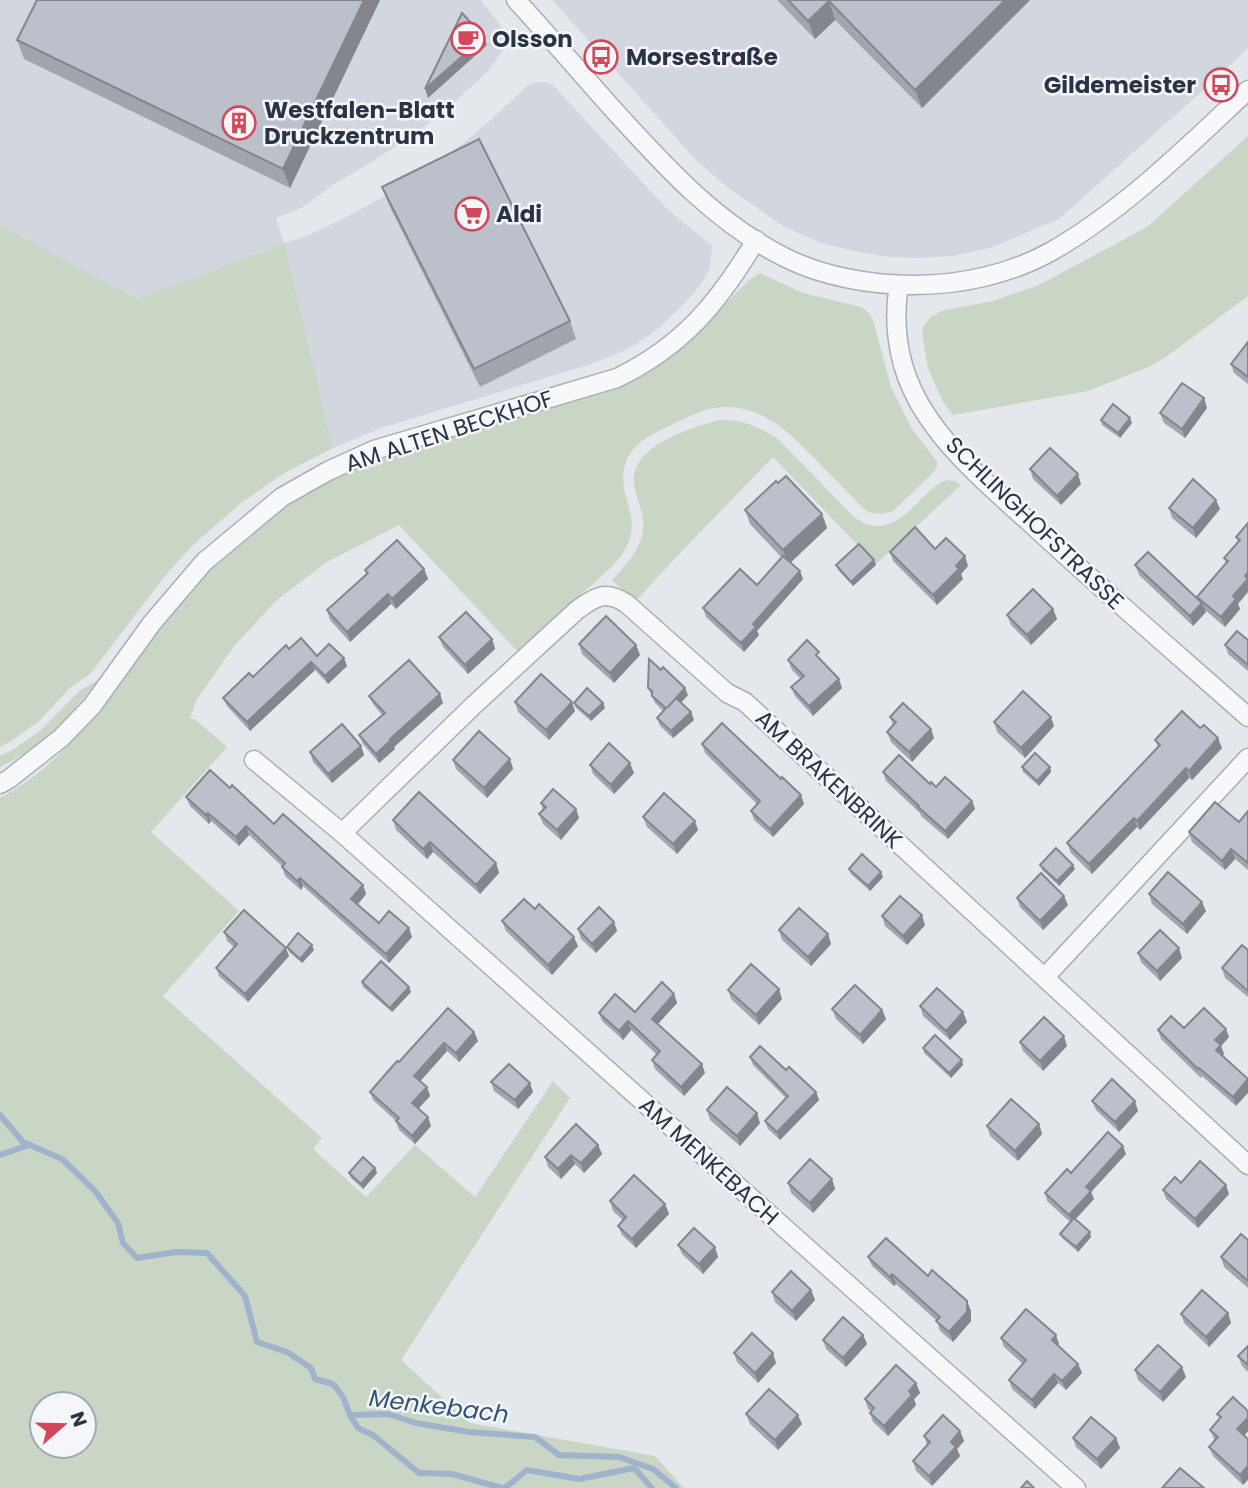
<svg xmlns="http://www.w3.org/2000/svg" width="1248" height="1488" font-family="Poppins,sans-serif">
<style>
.built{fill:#d2d6de}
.green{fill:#c9d6c5;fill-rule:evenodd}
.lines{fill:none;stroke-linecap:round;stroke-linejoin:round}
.stream{stroke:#9fb4cc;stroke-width:6}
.minor-casing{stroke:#a9aeb7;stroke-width:21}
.minor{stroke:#f7f8fa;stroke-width:18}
.wall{fill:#a1a5ae}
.shaded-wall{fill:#83868d}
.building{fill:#bbc0ca;stroke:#83868d;stroke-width:2}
.labels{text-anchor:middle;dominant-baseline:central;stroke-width:5;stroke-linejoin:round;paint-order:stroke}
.poi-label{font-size:23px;font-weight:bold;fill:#2b3445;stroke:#f4f6f9;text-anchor:start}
.street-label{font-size:23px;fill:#2b3445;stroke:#f4f6f9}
.water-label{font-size:24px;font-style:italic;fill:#34527a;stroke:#f4f6f9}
</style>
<rect width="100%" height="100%" fill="#e4e7ec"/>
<!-- built -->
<g class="built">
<polygon points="0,0 480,0 499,23 503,31 505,41 503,50 490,69 454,103 424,127 375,160 334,184 303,207 276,218 284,243 304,237 341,220 394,191 429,168 462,144 493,118 526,87 534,83 545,82 553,85 667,209 712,246 710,268 702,283 685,303 659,328 635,345 621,352 591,364 381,428 333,448 283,243 137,299 39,251 0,360"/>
<polygon points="552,0 1248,0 1248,48 1209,85 1059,219 990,248 952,256 921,258 889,257 858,252 821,243 783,226 727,187 695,159"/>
</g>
<!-- green -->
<g class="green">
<polygon points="1248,136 1248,296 1173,352 1151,366 1088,391 953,415 943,402 928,368 922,334 924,325 930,318 941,311 993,301 1039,285 1147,227"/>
<polygon points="0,225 137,299 284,243 333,448 286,472 241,503 193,545 165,576 90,674 71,687 39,721 10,742 0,747"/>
<path d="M 760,273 L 803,293 L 861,307 C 868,311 871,315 874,323 L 891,387 L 912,429 L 938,463 L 934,472 L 893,511 L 881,514 L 872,513 L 865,510 C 850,495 835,479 820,464 C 793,437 768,408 727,407 C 707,406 689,417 671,425 C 652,434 631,443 625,465 C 616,499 646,517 623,553 C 613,567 598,579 585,591 C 563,611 541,632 518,652 L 399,525 L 327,562 L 277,600 L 234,646 L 196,701 L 190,718 L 196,720 L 227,747 L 151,832 L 239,911 L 163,996 L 322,1138 L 313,1149 L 366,1197 L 415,1145 L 475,1197 L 553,1081 L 570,1098 L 401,1360 L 470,1423 L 655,1456 L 684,1488 L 0,1488 L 0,798 C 94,748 137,643 210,570 C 245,536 284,505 328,482 C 374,459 424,445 472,431 C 522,416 571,402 619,386 L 653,370 L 684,346 L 749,280 ZM 42,1404 L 84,1404 L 84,1446 L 42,1446 Z"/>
<path d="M 720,420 C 741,419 761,427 778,439 L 854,517 C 906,555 930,458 961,485 L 876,564 L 773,457 L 680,553 L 635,602 L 612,580 C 624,567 637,554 642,536 C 647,514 636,502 634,483 C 631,445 692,427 720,420 Z"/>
<path d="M 98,680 C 69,718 43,746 0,767 L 0,756 L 14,749 L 41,730 L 79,691 Z"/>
</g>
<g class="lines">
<!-- stream -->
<g class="stream">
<polyline points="0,1115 23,1142 62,1159 95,1191 118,1223 123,1243 137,1258 176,1252 207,1253 245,1296 257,1342 287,1352 311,1368 315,1379 333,1384 343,1397 350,1415 388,1414 416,1423 469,1432 535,1437 559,1455 619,1457 653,1469 676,1488"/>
<polyline points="0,1155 29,1145"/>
<polyline points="350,1415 358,1428 373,1435 419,1473 452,1474 502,1488"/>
<polyline points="505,1488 527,1470 579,1479 634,1468 652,1488"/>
</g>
<defs>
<g id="minor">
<path d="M 516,0 C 548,35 579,71 611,107 C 663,164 715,223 786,258 C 824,277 872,285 914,285 C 961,285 1011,274 1052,251 C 1125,209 1186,148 1248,90"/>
<path d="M 899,285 C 893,319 897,357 912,389 C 937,444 994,490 1038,530 C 1107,594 1178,655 1248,717"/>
<polyline points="254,760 342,833 1076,1488"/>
<path d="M 0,784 L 9,779 L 61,738 L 92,706 L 152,623 L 204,562 L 282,497 L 328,471 L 374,450 L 617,378 C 683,346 719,302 756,240"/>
<path d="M 342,833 L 475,704 L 577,610 C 596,596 606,590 627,604 L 727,693 L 745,702 L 1248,1165"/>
<polyline points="1045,977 1248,758"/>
</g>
</defs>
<!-- minor casing -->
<use href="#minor" class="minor-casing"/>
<!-- minor -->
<use href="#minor" class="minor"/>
</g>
<!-- wall -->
<g class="wall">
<polygon points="37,0 380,0 290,188 24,59 17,40"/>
<polygon points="777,0 1030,0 922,108 835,20 815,39"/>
<polygon points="382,187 570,321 576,339 480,387 389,205"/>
<polygon points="1248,342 1248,384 1234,373 1231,364"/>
<polygon points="1204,398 1207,408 1185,438 1164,423 1160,413"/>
<polygon points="1101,420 1132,423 1120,438 1102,425"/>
<polygon points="1030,469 1081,484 1061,505 1033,479"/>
<polygon points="1169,508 1220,509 1196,538 1172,518"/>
<polygon points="745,510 822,514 827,528 790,563 803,579 757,631 759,635 744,652 706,617 703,608 757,585 782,558 750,524"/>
<polygon points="1248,523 1238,604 1240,609 1225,627 1205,610 1206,612 1193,626 1139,575 1135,565 1198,598 1226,563 1224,558 1238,542 1236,537"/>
<polygon points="935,549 968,566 961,574 963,579 937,605 893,561 890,552"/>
<polygon points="874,560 876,565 853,586 838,570 836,565"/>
<polygon points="424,569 428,579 396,609 391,604 350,642 330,620 327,610 366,574 365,570"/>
<polygon points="1053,609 1057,619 1031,645 1011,625 1007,615"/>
<polygon points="439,637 492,639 495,649 468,674 443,647"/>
<polygon points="1248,640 1248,671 1228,654 1225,645"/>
<polygon points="579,644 636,645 640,655 614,683 582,654"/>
<polygon points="289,649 317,656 347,666 328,684 315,670 250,731 227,706 223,698"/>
<polygon points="788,660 822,661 842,688 813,716 795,696 791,687 801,679 792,670"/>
<polygon points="648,688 688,695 681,703 691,712 694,720 673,738 660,726 657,718 663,711 655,703"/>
<polygon points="369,696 443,703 394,747 395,749 379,763 363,744 359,735 382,715 373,704"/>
<polygon points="515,702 575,711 549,740 518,712"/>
<polygon points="574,703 603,703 605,708 591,721 576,708"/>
<polygon points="890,717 934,738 912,762 891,742 887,732 893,725"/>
<polygon points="994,722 1054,726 1025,758 997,732"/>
<polygon points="1155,740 1222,748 1192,780 1189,778 1140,830 1137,827 1092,874 1071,853 1067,843 1158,747"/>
<polygon points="702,744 804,804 773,837 754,820 751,811 757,804 705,753"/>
<polygon points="361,746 364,755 332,783 313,762 310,752"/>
<polygon points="510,759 513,769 487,798 456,769 453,760"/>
<polygon points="590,765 634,773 614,794 593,774"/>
<polygon points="1022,767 1050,767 1051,772 1039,786 1023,772"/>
<polygon points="883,772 930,784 972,801 975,809 948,839 921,816 920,813 886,781"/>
<polygon points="230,788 274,824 363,885 366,894 358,904 379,923 412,937 389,963 303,886 301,890 285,876 282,866 249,835 239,846 211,821 209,824 190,806 186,797"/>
<polygon points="541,803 576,809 579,818 561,840 543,824 539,814 543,810"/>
<polygon points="1248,811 1248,870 1235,859 1225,870 1192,842 1189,832 1239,822"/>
<polygon points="643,817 698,830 677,854 647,827"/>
<polygon points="393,820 496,863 499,873 480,894 433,852 427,859 396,830"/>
<polygon points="1040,865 1075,869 1059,886 1042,870"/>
<polygon points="849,869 883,877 870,891 851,874"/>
<polygon points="1149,894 1206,911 1187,934 1152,904"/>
<polygon points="1017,898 1068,905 1043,930 1020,907"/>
<polygon points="882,916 925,925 907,945 885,926"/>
<polygon points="502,921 578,946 552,975 506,931"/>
<polygon points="614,922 617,931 596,953 581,939 578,929"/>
<polygon points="779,930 828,934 831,944 811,966 782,940"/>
<polygon points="224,932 289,956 248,1002 219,976 216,968 234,947 227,941"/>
<polygon points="287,947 314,950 302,963 289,952"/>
<polygon points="1248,950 1248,997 1225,978 1222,968"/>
<polygon points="1138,953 1182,958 1160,981 1141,962"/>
<polygon points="362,982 409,987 411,992 392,1012 363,987"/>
<polygon points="728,990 782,999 759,1025 731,999"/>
<polygon points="674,994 677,1003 658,1024 705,1073 684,1096 655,1069 652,1060 657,1055 631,1030 623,1040 602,1021 599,1013 635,1012"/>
<polygon points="920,1006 963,1012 967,1022 950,1040 923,1016"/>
<polygon points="448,1008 474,1032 478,1041 459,1062 447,1051 420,1081 427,1087 430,1096 418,1109 428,1117 431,1126 415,1144 399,1130 396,1121 373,1100 370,1092 399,1062"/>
<polygon points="832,1009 882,1010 886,1019 863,1044 836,1019"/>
<polygon points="1184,1028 1229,1037 1221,1046 1224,1054 1222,1055 1236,1106 1202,1076 1201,1078 1161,1039 1158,1030"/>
<polygon points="1020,1042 1067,1046 1043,1071 1023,1051"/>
<polygon points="923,1048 963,1065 951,1078 924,1053"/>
<polygon points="750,1057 786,1070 816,1092 819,1100 780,1140 768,1129 765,1121 786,1098 753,1065"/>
<polygon points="491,1082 533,1092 518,1109 494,1091"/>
<polygon points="1092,1101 1138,1111 1119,1132 1096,1110"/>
<polygon points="707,1110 760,1123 740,1146 710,1120"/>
<polygon points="1039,1124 1042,1134 1018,1161 990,1136 987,1126"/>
<polygon points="598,1145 602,1154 584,1173 575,1164 561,1179 548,1167 545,1157"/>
<polygon points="1126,1154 1091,1192 1094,1199 1075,1219 1091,1237 1078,1252 1062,1238 1060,1234 1070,1222 1047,1201 1045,1193 1071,1173"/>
<polygon points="375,1168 377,1173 363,1189 351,1178 349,1173"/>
<polygon points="832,1179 835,1189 813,1213 791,1193 788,1183"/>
<polygon points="1163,1190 1229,1194 1198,1228 1166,1199"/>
<polygon points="610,1201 665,1204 669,1214 636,1248 622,1235 618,1226 623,1220 613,1211"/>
<polygon points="1248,1240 1248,1288 1224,1267 1221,1257"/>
<polygon points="678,1245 715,1247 718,1257 703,1274 682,1254"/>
<polygon points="868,1257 928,1276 971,1311 971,1321 953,1342 940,1331 937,1321 896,1284 894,1286 872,1266"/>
<polygon points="811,1290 815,1300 796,1321 775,1302 772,1292"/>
<polygon points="1228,1313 1231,1323 1209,1347 1184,1323 1181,1314"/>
<polygon points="863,1335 867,1344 846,1367 826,1349 823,1340"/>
<polygon points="1001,1338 1059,1344 1058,1346 1078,1364 1082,1373 1066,1390 1058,1383 1035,1409 1012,1389 1009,1380 1023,1364 1004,1347"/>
<polygon points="1248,1346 1248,1372 1242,1366 1238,1356"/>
<polygon points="734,1353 776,1363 758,1383 737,1362"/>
<polygon points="1135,1370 1186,1377 1163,1402 1138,1380"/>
<polygon points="916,1383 920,1393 914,1399 916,1405 888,1436 873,1422 870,1413 871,1411 868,1409 865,1399"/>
<polygon points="746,1414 802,1424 778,1450 750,1424"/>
<polygon points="1217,1414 1248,1431 1244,1436 1243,1485 1213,1456 1209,1447 1215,1441 1210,1430 1220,1419"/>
<polygon points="960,1431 964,1441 957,1449 960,1456 932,1486 916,1471 913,1461 927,1445 924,1436"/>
<polygon points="1073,1438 1116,1438 1120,1448 1101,1469 1076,1447"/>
</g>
<!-- shaded-wall -->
<g class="shaded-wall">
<polygon points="364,0 380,0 290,188 283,169"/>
<polygon points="1005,0 1030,0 922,108 915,90"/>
<polygon points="829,1 835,20 815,39 808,21"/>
<polygon points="484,37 487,45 428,98 425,89"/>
<polygon points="1204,398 1207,408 1185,438 1182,429"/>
<polygon points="1130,418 1132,423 1120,438 1118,433"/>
<polygon points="1078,474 1081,484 1061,505 1057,496"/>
<polygon points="1216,500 1220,509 1196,538 1193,528"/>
<polygon points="822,514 827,528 788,565 783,550"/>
<polygon points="965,556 968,566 961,574 963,579 937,605 933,595 956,566"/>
<polygon points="874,560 876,565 853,586 851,582"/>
<polygon points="424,569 428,579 396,609 392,599"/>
<polygon points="800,571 803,579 757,631 759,635 744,652 741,643 753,624"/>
<polygon points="1248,572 1248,592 1238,604 1240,609 1225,627 1221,617"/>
<polygon points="388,594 391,604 350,642 347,632"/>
<polygon points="1202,603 1206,612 1193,626 1190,616"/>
<polygon points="1053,609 1057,619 1031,645 1027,635"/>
<polygon points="492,639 495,649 468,674 465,665"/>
<polygon points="636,645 640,655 614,683 610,673"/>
<polygon points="344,658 347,666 328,684 325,676"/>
<polygon points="311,662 315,670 250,731 247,722"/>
<polygon points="839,679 842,688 813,716 809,706"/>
<polygon points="685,688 688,695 669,715 667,708"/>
<polygon points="440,694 443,703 394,747 395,749 379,763 376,754 390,739"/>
<polygon points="572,702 575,711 549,740 546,730"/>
<polygon points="603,703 605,708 591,721 589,716"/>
<polygon points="691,712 694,720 673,738 671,731"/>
<polygon points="1051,717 1054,726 1025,758 1021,748"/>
<polygon points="931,729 934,738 912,762 909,752"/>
<polygon points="1218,738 1222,748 1192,780 1189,771"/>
<polygon points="361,746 364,755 332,783 328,774"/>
<polygon points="510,759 513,769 487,798 484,788"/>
<polygon points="630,763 634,773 614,794 611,785"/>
<polygon points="1050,767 1051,772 1039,786 1037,781"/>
<polygon points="1186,768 1189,778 1140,830 1137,821"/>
<polygon points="801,795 804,804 773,837 770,829"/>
<polygon points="972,801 975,809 948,839 945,831"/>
<polygon points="576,809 579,818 561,840 557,830"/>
<polygon points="208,813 211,821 209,824 206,815"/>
<polygon points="1134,818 1137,827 1092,874 1089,864"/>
<polygon points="695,821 698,830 677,854 673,844"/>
<polygon points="246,826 249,835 239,846 236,837"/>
<polygon points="430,842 433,852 427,859 423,849"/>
<polygon points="1231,849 1235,859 1225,870 1222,861"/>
<polygon points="496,863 499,873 480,894 476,885"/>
<polygon points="1073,865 1075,869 1059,886 1057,881"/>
<polygon points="881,872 883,877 870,891 868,886"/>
<polygon points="300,878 303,886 301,890 297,881"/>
<polygon points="363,885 366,894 355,908 351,899"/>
<polygon points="1064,896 1068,905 1043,930 1040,921"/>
<polygon points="1202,902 1206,911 1187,934 1183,924"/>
<polygon points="922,915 925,925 907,945 903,936"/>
<polygon points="614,922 617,931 596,953 592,944"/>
<polygon points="409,928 412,937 389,963 386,954"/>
<polygon points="828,934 831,944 811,966 808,957"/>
<polygon points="574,937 578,946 552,975 548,965"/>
<polygon points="312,945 314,950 302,963 300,959"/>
<polygon points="286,948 289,956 248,1002 245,994"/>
<polygon points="1179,948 1182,958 1160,981 1157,971"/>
<polygon points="409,987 411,992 392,1012 390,1008"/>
<polygon points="779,989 782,999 759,1025 756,1015"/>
<polygon points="674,994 677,1003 655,1027 652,1019"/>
<polygon points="882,1010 886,1019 863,1044 860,1035"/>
<polygon points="963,1012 967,1022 950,1040 946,1031"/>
<polygon points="628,1021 631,1030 623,1040 619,1031"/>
<polygon points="1226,1029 1229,1037 1221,1046 1224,1054 1220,1059 1216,1050 1215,1040"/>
<polygon points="474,1032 478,1041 459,1062 456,1053"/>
<polygon points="1064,1036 1067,1046 1043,1071 1040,1061"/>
<polygon points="444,1043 447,1051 417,1085 414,1076"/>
<polygon points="962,1060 963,1065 951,1078 949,1073"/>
<polygon points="702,1064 705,1073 684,1096 681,1087"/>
<polygon points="1248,1080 1248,1093 1236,1106 1233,1097"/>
<polygon points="530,1083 533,1092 518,1109 515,1100"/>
<polygon points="427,1087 430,1096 415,1112 412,1103"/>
<polygon points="816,1092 819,1100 780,1140 777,1132"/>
<polygon points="1135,1101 1138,1111 1119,1132 1115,1122"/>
<polygon points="757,1113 760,1123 740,1146 737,1136"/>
<polygon points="428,1117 431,1126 415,1144 412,1136"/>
<polygon points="1039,1124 1042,1134 1018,1161 1015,1151"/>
<polygon points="598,1145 602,1154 584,1173 581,1163"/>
<polygon points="1123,1146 1126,1154 1091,1192 1094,1199 1072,1223 1069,1215 1086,1187"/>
<polygon points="571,1155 575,1164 561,1179 558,1169"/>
<polygon points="375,1168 377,1173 363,1189 361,1184"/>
<polygon points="832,1179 835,1189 813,1213 810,1203"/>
<polygon points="1226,1185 1229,1194 1198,1228 1195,1219"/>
<polygon points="665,1204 669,1214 636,1248 632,1239"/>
<polygon points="1090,1232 1091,1237 1078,1252 1076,1247"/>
<polygon points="715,1247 718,1257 703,1274 699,1264"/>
<polygon points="892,1274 896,1284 894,1286 890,1277"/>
<polygon points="811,1290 815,1300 796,1321 792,1311"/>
<polygon points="967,1301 971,1311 971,1321 953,1342 949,1332"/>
<polygon points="1228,1313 1231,1323 1209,1347 1206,1337"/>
<polygon points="863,1335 867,1344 846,1367 843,1358"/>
<polygon points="1056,1335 1059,1344 1055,1349 1052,1340"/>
<polygon points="773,1353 776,1363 758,1383 755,1373"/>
<polygon points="1078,1364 1082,1373 1066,1390 1062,1381"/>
<polygon points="1182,1367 1186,1377 1163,1402 1160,1392"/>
<polygon points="1054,1374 1058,1383 1035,1409 1032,1400"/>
<polygon points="916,1383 920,1393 914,1399 916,1405 888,1436 884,1426 909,1391"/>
<polygon points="798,1415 802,1424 778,1450 775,1440"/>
<polygon points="1248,1418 1248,1431 1241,1439 1237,1429"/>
<polygon points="960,1431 964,1441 957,1449 960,1456 932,1486 929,1476 951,1442"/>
<polygon points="1116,1438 1120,1448 1101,1469 1097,1459"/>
<polygon points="1248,1466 1248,1480 1243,1485 1240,1475"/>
</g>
<!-- building -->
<g class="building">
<polygon points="37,0 364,0 283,169 17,40"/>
<polygon points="788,0 1005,0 915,90 829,1 808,21"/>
<polygon points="462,13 484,37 425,89"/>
<polygon points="479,139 570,321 474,369 382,187"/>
<polygon points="1248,342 1248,377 1231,364"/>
<polygon points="1182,383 1204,398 1182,429 1160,413"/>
<polygon points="1113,404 1130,418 1118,433 1101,420"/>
<polygon points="1050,448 1078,474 1057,496 1030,469"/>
<polygon points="786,476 822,514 783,550 745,510 776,481 778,483"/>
<polygon points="1193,479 1216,500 1193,528 1169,508"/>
<polygon points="1248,523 1248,572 1245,576 1248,579 1233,596 1236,599 1221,617 1197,597 1228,561 1224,558 1240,540 1236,537"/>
<polygon points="915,527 935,549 946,538 965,556 956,566 959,569 933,595 890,552"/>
<polygon points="397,540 424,569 392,599 388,594 347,632 327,610 368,573 365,570"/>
<polygon points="859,544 874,560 851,582 836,565"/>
<polygon points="1148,552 1202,603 1190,616 1135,565"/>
<polygon points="783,556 800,571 753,624 756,627 741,643 703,608 740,569 757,585"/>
<polygon points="1033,589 1053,609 1027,635 1007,615"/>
<polygon points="466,612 492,639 465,665 439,637"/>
<polygon points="606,616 636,645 610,673 579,644"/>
<polygon points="1237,631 1248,640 1248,665 1225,645"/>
<polygon points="301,638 317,656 329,644 344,658 325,676 311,662 247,722 223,698 249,673 253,677 286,645 289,649"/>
<polygon points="807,640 819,652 816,655 839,679 809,706 791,687 804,676 788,660"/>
<polygon points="649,659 661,670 663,667 685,688 667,708 676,698 691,712 671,731 657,718 666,708 652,696 652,691 648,688"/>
<polygon points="409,660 440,694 390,739 391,740 376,754 359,735 385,713 369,696"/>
<polygon points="541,674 572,702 546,730 515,702"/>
<polygon points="587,688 603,703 589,716 574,703"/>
<polygon points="1023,691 1051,717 1021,748 994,722"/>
<polygon points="903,703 931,729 909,752 887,732 896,722 890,717"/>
<polygon points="1182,711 1200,728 1204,725 1218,738 1189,771 1186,768 1137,821 1134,818 1089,864 1067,843 1160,745 1155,740"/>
<polygon points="722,723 781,779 782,777 801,795 770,829 751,811 760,801 702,744"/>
<polygon points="342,724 361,746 328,774 310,752"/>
<polygon points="479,731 510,759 484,788 453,760"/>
<polygon points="609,743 630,763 611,785 590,765"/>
<polygon points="1035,753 1050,767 1037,781 1022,767"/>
<polygon points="899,755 930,784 931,782 936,787 945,777 972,801 945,831 918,807 919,806 883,772"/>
<polygon points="210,770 230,788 232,785 274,824 283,814 363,885 351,899 379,923 389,911 409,928 386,954 300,878 297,881 282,867 285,863 246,826 236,837 208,813 206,815 186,797"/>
<polygon points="553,789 576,809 557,830 539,814 546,807 541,803"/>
<polygon points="419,792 496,863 476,885 430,842 423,849 393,820"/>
<polygon points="664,793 695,821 673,844 643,817"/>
<polygon points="1215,802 1239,822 1248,811 1248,863 1231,849 1222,861 1189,832"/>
<polygon points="1056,848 1073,865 1057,881 1040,865"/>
<polygon points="862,854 881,872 868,886 849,869"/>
<polygon points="1168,872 1202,902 1183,924 1149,894"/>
<polygon points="1041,873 1064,896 1040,921 1017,898"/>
<polygon points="900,896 922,915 903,936 882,916"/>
<polygon points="524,899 535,909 539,904 574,937 548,965 502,921"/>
<polygon points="599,907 614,922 592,944 578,929"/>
<polygon points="799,908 828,934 808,957 779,930"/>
<polygon points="244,910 286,948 245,994 216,968 237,944 224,932"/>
<polygon points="1160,930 1179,948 1157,971 1138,953"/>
<polygon points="298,933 312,945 300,959 287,947"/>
<polygon points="1242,945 1248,950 1248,991 1222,968"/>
<polygon points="381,961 409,987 390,1008 362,982"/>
<polygon points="751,964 779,989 756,1015 728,990"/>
<polygon points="662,982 674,994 652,1019 702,1064 681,1087 652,1060 660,1051 628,1021 619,1031 599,1013 615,994 635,1012"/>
<polygon points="855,985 882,1010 860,1035 832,1009"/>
<polygon points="937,988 963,1012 946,1031 920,1006"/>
<polygon points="448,1008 474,1032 456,1053 444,1043 414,1076 427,1087 412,1103 428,1117 412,1136 396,1121 399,1118 370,1092 397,1061 399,1062"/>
<polygon points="1204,1008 1226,1029 1215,1040 1221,1045 1216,1050 1248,1079 1233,1097 1199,1068 1198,1069 1158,1030 1171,1016 1184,1028"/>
<polygon points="1044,1017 1064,1036 1040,1061 1020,1042"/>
<polygon points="935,1035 962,1060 949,1073 923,1048"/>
<polygon points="760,1046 786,1070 789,1067 816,1092 777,1132 765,1121 788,1096 750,1057"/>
<polygon points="509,1064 530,1083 515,1100 491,1082"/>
<polygon points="1112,1079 1135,1101 1115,1122 1092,1101"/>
<polygon points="727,1087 757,1113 737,1136 707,1110"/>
<polygon points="1011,1099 1039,1124 1015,1151 987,1126"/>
<polygon points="576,1124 598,1145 581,1163 571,1155 558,1169 545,1157"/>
<polygon points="1108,1132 1123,1146 1086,1187 1091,1191 1069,1215 1045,1193 1067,1169 1071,1173"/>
<polygon points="363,1157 375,1168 361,1184 349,1173"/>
<polygon points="810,1159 832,1179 810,1203 788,1183"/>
<polygon points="1200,1161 1226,1185 1195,1219 1163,1190 1175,1177 1181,1183"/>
<polygon points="634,1175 665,1204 632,1239 618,1226 626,1217 610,1201"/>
<polygon points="1074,1218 1090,1232 1076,1247 1060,1234"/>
<polygon points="694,1228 715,1247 699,1264 678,1245"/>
<polygon points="1241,1234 1248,1240 1248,1281 1221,1257"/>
<polygon points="886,1238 928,1276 932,1270 967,1301 967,1312 949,1332 936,1321 940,1317 892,1274 890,1277 868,1257"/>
<polygon points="791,1271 811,1290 792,1311 772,1292"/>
<polygon points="1202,1290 1228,1313 1206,1337 1181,1314"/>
<polygon points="1026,1309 1056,1335 1052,1340 1078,1364 1062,1381 1054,1374 1032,1400 1009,1380 1026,1360 1001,1338"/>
<polygon points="843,1317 863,1335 843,1358 823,1340"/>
<polygon points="752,1333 773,1353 755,1373 734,1353"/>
<polygon points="1158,1345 1182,1367 1160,1392 1135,1370"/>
<polygon points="1248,1346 1248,1365 1238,1356"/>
<polygon points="896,1365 916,1383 909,1391 912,1395 884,1426 870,1413 874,1408 865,1399"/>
<polygon points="769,1389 798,1415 775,1440 746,1414"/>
<polygon points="1233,1397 1248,1411 1248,1418 1237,1429 1248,1439 1248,1466 1240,1475 1209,1447 1218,1437 1210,1430 1221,1417 1217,1414"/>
<polygon points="943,1415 960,1431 951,1442 956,1447 929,1476 913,1461 930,1442 924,1436"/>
<polygon points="1091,1417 1116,1438 1097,1459 1073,1438"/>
<polygon points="1180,1468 1204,1488 1162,1488"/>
<polygon points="1027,1481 1034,1488 1021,1488"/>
</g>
<!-- icons -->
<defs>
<symbol id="cafe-ring" viewBox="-11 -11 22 22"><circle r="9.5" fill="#f4f6f9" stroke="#d1495b" stroke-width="1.5"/><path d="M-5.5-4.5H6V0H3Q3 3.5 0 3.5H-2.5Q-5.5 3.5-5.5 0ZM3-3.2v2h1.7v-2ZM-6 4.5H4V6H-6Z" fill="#d1495b"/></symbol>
<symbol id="bus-ring" viewBox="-11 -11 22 22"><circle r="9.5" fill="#f4f6f9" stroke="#d1495b" stroke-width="1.5"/><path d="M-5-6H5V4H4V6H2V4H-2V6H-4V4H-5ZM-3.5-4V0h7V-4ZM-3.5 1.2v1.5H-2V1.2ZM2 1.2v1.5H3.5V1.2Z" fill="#d1495b"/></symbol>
<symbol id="building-ring" viewBox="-11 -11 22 22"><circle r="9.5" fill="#f4f6f9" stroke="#d1495b" stroke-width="1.5"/><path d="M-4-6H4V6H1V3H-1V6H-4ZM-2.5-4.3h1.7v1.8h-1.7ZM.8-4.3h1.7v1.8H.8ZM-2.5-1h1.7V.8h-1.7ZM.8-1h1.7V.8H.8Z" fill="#d1495b"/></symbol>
<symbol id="supermarket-ring" viewBox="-11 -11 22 22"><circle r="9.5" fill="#f4f6f9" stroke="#d1495b" stroke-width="1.5"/><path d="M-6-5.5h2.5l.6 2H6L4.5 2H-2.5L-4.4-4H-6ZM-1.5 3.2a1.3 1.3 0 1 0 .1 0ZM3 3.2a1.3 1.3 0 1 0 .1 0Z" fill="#d1495b"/></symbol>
</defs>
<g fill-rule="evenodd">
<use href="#cafe-ring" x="449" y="20" width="38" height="38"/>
<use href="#bus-ring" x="582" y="38" width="38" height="38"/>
<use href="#bus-ring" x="1202" y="66" width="38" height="38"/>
<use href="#building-ring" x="220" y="104" width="38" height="38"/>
<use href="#supermarket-ring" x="453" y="195" width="38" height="38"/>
</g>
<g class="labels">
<!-- poi labels -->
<g class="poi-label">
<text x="492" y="39">Olsson</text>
<text x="626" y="57">Morsestraße</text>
<text x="1196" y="85" text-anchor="end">Gildemeister</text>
<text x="264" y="110">Westfalen-Blatt<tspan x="264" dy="26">Druckzentrum</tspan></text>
<text x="496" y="214">Aldi</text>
</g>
<!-- street labels -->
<g class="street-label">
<text transform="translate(449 431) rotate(-18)">AM ALTEN BECKHOF</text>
<text transform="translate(1035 523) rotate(44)">SCHLINGHOFSTRASSE</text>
<text transform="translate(829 779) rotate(43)">AM BRAKENBRINK</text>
<text transform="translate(709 1161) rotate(42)">AM MENKEBACH</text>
</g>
<!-- water labels -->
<g class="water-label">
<text transform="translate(439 1406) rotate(7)">Menkebach</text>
</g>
</g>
<!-- north arrow -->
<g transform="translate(63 1425) rotate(70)"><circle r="33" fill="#f4f6f9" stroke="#a4a8b1" stroke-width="2"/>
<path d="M0-5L12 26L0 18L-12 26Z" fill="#d1495b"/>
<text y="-10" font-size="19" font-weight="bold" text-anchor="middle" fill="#2b3445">N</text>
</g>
</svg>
